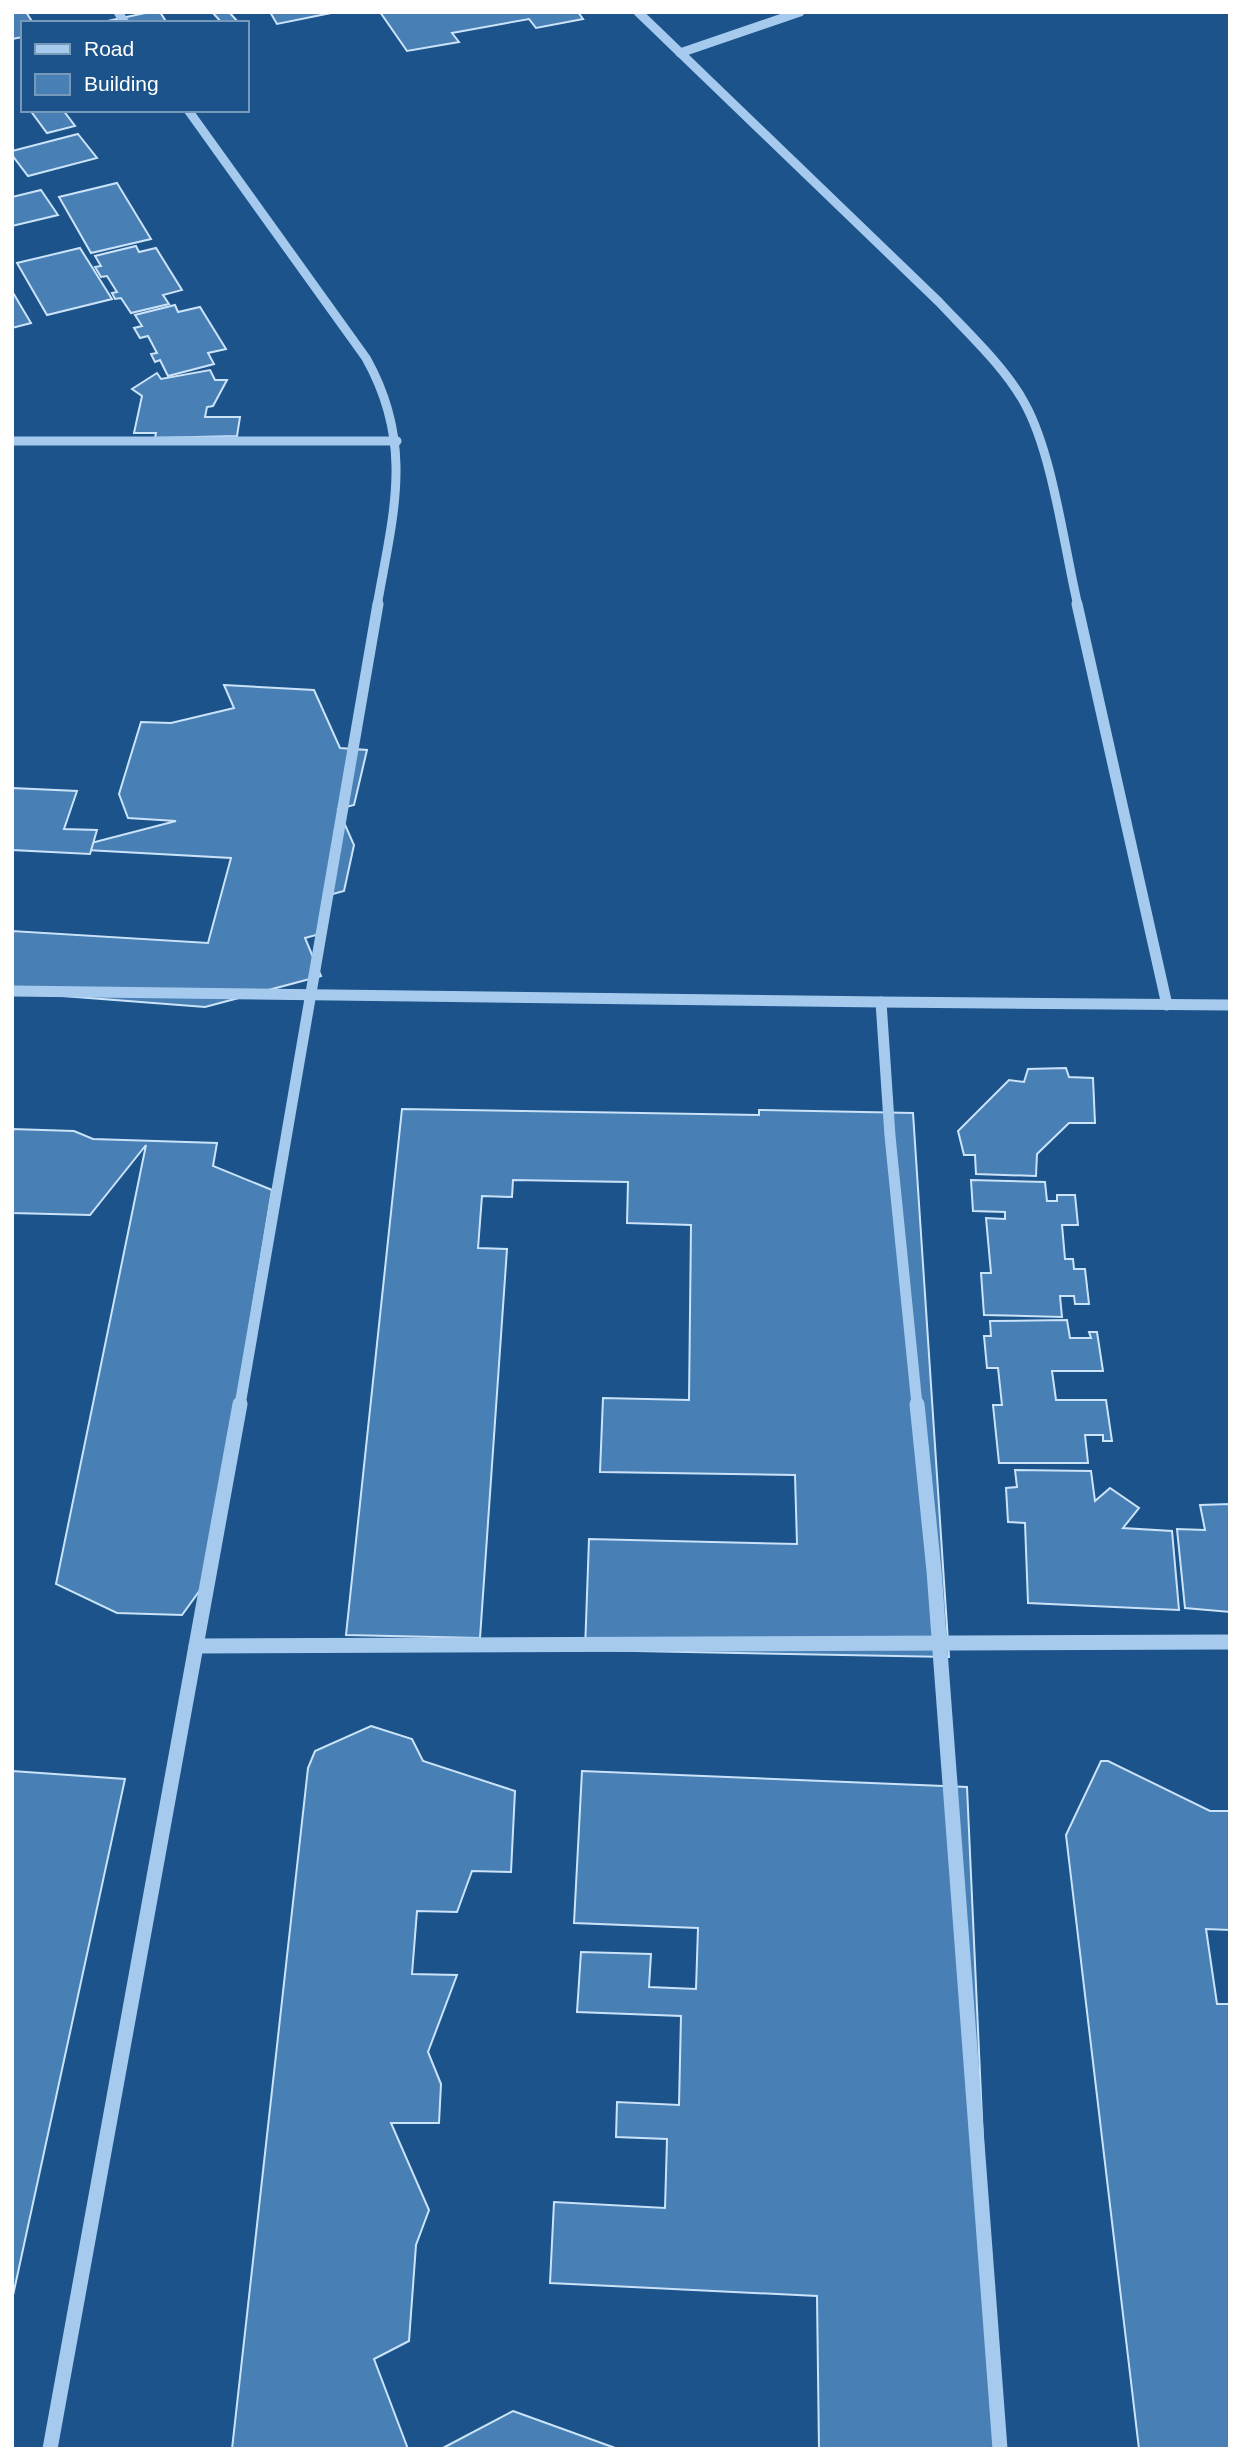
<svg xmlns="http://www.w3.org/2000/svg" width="1242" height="2461" font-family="Helvetica,sans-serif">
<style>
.building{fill:#487fb4;stroke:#cbe3f9;stroke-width:2}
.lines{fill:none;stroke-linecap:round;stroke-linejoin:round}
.minor-far2{stroke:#a6caed;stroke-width:9}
.minor-far1{stroke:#a6caed;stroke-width:11}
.minor{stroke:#a6caed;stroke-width:15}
</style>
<rect width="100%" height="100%" fill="#1b538a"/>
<!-- building -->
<g class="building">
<polygon points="12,12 26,12 33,23 23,23 23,37 12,39"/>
<polygon points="150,12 160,12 167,23 98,23"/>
<polygon points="212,12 229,12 239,23 222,23"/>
<polygon points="270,12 336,12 277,24"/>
<polygon points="380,12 578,12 583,19 536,28 529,19 452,33 459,42 407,51"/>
<polygon points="30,110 63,110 75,126 47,133"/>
<polygon points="78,134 97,158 28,176 12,155 12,151"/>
<polygon points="117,183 151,239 91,253 59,197"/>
<polygon points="41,190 58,215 12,226 12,197"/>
<polygon points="136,246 139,252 156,248 182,290 163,295 169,304 131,313 121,298 115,299 112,293 117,292 107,276 101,277 95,267 101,266 95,256"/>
<polygon points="80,248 112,299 47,315 17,263"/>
<polygon points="12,291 31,323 12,328"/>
<polygon points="175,305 178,312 200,307 226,349 208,353 214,364 168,376 160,360 155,362 151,354 157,353 148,336 140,338 134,328 142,326 135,315"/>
<polygon points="210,370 215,380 227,380 213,406 207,407 205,417 240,417 237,436 155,438 156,433 134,433 142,396 132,389 157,373 161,379"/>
<polygon points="224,685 314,690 340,748 367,750 354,805 338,809 354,845 344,891 329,895 320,934 305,938 321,976 205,1007 12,992 12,931 208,943 231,858 68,849 176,821 128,818 119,794 141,722 171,723 234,708"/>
<polygon points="12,788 77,791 64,829 97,830 90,854 12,850"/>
<polygon points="1066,1068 1069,1077 1093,1078 1095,1123 1069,1123 1037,1154 1036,1176 976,1174 975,1155 964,1155 958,1131 1009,1080 1024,1082 1028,1069"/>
<polygon points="402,1109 759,1115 759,1110 913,1113 949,1657 585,1650 589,1539 797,1544 795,1475 600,1472 603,1398 689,1400 691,1225 627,1223 628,1182 513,1180 512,1197 482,1196 478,1248 507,1249 480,1638 346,1635"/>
<polygon points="12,1129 74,1131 93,1139 217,1143 213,1166 272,1190 208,1579 182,1615 117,1613 56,1584 146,1145 90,1215 12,1213"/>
<polygon points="971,1180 1045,1182 1047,1201 1057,1201 1057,1195 1075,1195 1078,1225 1062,1225 1065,1259 1073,1259 1074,1269 1085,1269 1089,1304 1075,1304 1074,1296 1060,1296 1062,1317 984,1315 981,1273 991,1273 986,1218 1005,1219 1005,1212 973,1211"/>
<polygon points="1067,1320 1070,1338 1091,1338 1089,1332 1097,1332 1103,1371 1052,1371 1056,1400 1106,1400 1112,1441 1103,1441 1103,1435 1085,1435 1088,1463 999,1463 993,1405 1002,1405 998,1368 987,1368 984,1336 991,1336 990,1321"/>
<polygon points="1015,1470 1091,1471 1095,1501 1110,1488 1139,1508 1123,1528 1172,1531 1179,1610 1028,1603 1025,1523 1008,1522 1006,1488 1017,1487"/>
<polygon points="1230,1504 1230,1612 1185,1608 1177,1529 1205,1530 1200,1505"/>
<polygon points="371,1726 412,1739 423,1761 515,1791 511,1872 472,1871 457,1912 417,1911 412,1974 457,1975 428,2052 441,2084 439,2123 391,2123 429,2210 416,2245 409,2341 374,2359 408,2449 232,2449 308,1768 315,1751"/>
<polygon points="1101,1761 1108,1761 1210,1811 1230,1811 1230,1930 1206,1929 1217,2004 1230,2004 1230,2449 1139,2449 1066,1835"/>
<polygon points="12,1771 125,1779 12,2300"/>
<polygon points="582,1771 967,1787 997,2449 819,2449 817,2296 550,2283 554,2202 665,2208 667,2139 616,2137 617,2102 679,2105 681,2016 577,2012 581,1952 651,1954 649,1987 696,1989 698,1928 574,1923"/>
<polygon points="513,2411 618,2449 441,2449"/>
</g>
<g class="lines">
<!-- minor-far2 -->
<g class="minor-far2">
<polyline points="118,12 125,23"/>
<path d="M 638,12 L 939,302 C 967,332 1006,368 1025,404 C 1053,455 1064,547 1078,606"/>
<polyline points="680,53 800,12"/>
<path d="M 188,110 L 366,358 C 415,445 393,514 377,606"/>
<polyline points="12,441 397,441"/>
</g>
<!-- minor-far1 -->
<g class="minor-far1">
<polyline points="1077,604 1167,1005"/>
<polyline points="12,991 881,1002 890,1136 917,1405"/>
<polyline points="881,1002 1230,1005"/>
<polyline points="240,1405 378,604"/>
</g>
<!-- minor -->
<g class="minor">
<polyline points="917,1404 934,1571 1000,2449"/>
<polyline points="196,1646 1230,1642"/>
<polyline points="50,2449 240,1404"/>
</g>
</g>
<!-- border -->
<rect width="1242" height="2461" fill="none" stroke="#ffffff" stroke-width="28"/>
<!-- legend -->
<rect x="21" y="21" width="228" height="91" fill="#1b538a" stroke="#7698b9" stroke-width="2"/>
<rect x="35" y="44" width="35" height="10" fill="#a6caed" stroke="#7698b9" stroke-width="2"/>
<text x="84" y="56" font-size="21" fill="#ffffff">Road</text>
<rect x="35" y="74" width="35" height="21" fill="#487fb4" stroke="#7698b9" stroke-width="2"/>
<text x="84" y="91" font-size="21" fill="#ffffff">Building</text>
</svg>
